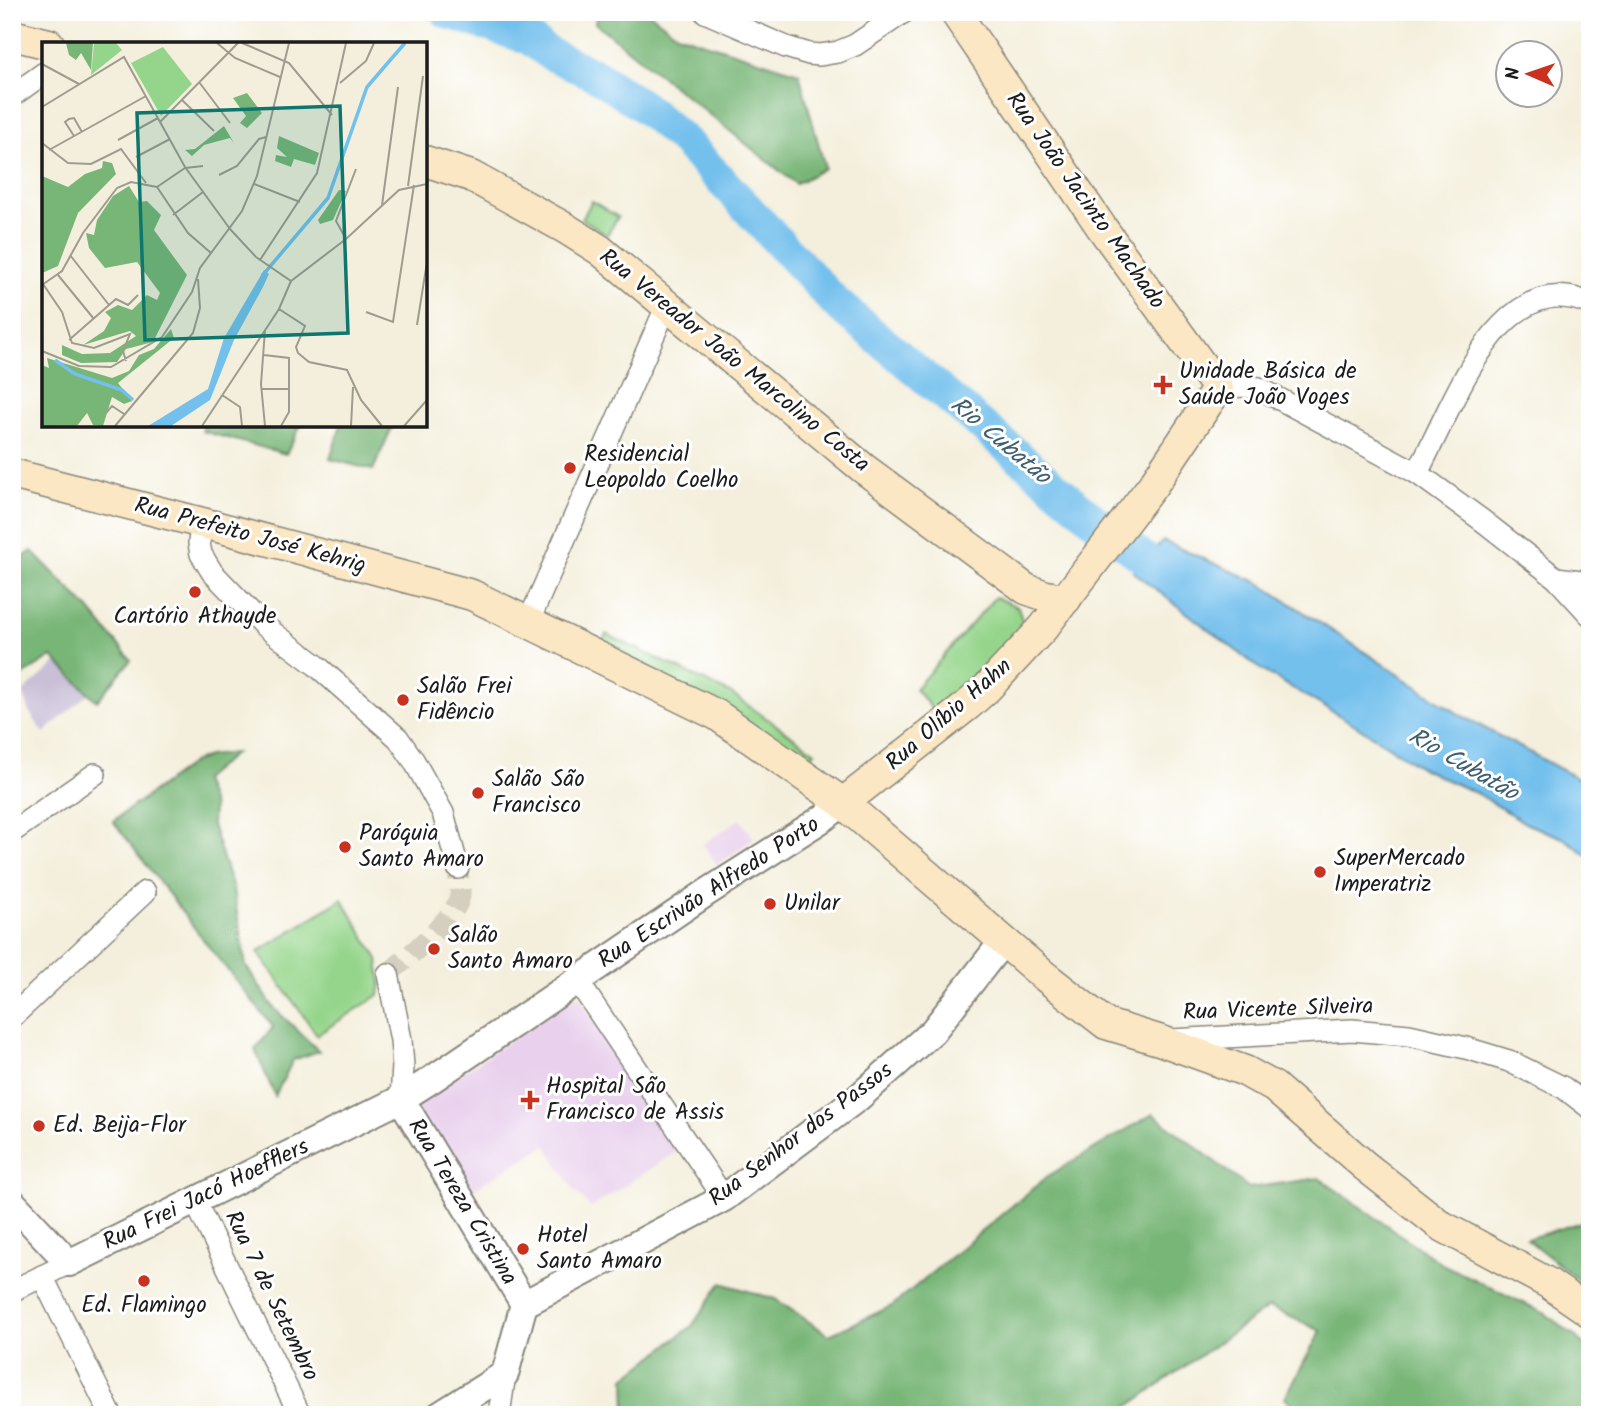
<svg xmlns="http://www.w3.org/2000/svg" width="1602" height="1427" font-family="Kalam,sans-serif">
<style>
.built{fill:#e9d1ed}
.industrial{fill:#c9bfd7}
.green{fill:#95d58b;stroke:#587854;stroke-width:2}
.forest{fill:#78b677;stroke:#4a694a;stroke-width:2}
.water{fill:#73c0ed;stroke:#486e84;stroke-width:2}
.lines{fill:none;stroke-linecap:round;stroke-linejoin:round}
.river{stroke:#73c0ed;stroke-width:33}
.minor-tunnel{stroke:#d4cfbf;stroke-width:21;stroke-dasharray:21 10;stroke-linecap:butt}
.minor-casing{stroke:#88867c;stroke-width:24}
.tertiary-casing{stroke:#88867c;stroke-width:30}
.secondary-casing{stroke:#88867c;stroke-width:33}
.minor{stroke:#fff;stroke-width:21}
.tertiary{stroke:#fff;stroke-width:26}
.secondary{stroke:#fbe7c3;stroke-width:30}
.poi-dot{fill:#c8321e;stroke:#fff;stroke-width:2.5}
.labels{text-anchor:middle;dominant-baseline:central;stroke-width:6;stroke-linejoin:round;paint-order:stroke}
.street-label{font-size:23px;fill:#1c1c1c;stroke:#fff}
.poi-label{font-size:23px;fill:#1c1c1c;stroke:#fff;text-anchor:start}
.water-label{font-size:24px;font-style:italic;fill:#3f5e70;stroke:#fff}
.inset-river{fill:none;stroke:#73c0ed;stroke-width:3.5}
.inset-road{fill:none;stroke:#9e9b8f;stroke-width:2}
.view{fill:#0f766e;fill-opacity:0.15;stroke:#0f766e;stroke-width:3.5}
.inset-edge{fill:none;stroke:#1c1c1c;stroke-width:3.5}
</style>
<rect width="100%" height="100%" fill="#fff"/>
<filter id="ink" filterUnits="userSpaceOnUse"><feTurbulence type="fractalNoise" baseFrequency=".0143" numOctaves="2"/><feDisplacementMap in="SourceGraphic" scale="14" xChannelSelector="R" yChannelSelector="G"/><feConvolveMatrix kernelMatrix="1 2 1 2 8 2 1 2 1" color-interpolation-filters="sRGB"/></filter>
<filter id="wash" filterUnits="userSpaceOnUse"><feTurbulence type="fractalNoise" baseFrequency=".00686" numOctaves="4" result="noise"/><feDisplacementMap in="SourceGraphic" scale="28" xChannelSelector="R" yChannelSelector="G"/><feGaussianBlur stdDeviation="1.57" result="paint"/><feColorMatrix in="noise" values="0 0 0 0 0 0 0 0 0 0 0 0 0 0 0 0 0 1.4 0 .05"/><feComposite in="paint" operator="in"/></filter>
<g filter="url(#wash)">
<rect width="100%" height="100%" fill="#f4efdc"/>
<!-- built -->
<g class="built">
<polygon points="740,819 754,839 717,865 703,844"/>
<polygon points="578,995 677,1151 591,1208 574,1190 546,1145 468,1192 413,1106"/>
</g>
<!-- industrial -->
<polygon class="industrial" points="57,662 89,693 44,733 31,715 23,692"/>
<!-- green -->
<g class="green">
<polygon points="592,201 618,217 607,235 582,219"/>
<polygon points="995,597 1018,607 1024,627 938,711 932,709 915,689"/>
<polygon points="606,634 730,693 815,752 802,767 597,651"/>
<polygon points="342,899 378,959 381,983 379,995 317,1035 258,952"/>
</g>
<!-- forest -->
<g class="forest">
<polygon points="597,12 648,12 677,34 799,73 825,168 796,184 595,23"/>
<polygon points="205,425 301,425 286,454 202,431"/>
<polygon points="341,425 393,425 373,470 330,459"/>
<polygon points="32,551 88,608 131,660 97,701 52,657 12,682 12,565"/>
<polygon points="235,753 203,780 213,807 212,825 233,889 246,966 274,1008 319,1051 293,1060 275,1096 255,1050 273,1027 205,942 113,821 195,761 208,756"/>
<polygon points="1153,1114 1249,1188 1319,1178 1442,1264 1546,1314 1590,1348 1590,1415 1302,1415 1285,1397 1321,1331 1269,1307 1116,1415 626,1415 625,1378 692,1326 721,1283 775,1299 829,1335 892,1306 1048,1176"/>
<polygon points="1590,1219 1590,1290 1527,1239"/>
</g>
<!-- water -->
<polygon class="water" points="1163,541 1259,583 1462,716 1590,785 1590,857 1563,838 1527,824 1478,794 1425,770 1357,726 1263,671 1133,572"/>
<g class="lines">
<!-- river -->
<polyline class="river" points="447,12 528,38 550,54 595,75 644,107 685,142 836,303 1105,529 1180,585"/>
</g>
</g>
<g filter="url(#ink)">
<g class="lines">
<!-- minor-tunnel -->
<path class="minor-tunnel" d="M 388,974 C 406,958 456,919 460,896 C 461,888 458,877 458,868"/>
<defs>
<g id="minor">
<polyline points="705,12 786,47 809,54 820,55 838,52 855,45 904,12"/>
<polyline points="12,96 44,73"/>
<polyline points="1218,388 1241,386 1259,388 1417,473 1483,521 1556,578 1590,615"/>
<path d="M 1417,473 C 1428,452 1438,431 1448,410 C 1473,359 1518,271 1590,304"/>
<polyline points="201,523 199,543 201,554 212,572 263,625 316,665 398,738 414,761 443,813 458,868"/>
<polyline points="1556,578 1590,582"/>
<polyline points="528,623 667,305"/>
<polyline points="12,832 95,774"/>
<polyline points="388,974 401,1040 403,1066 401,1099"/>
<polyline points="577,980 724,1198"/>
<polyline points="12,1017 145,892"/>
<polyline points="1171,1040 1352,1030 1409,1035 1466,1048 1509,1061 1564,1088 1590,1108"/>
<polyline points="195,1201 300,1415"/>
<polyline points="42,1276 111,1415"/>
<polyline points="12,1291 69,1263"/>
<polyline points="499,1415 505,1374"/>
</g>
<g id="tertiary">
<polyline points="401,1099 524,1304"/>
<polyline points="12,1202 69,1263 401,1099 434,1078 706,893 825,817 843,803"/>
<polyline points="524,1304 724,1198 859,1097 933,1031 1004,940"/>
<polyline points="440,1415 505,1374 524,1304"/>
</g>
<g id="secondary">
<polyline points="12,35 49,44"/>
<polyline points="425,161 471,176 565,228 600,250 863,468 1026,589 1046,596 1066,599"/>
<polyline points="12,474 218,527 472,595 717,715 843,803 1042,974 1106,1024 1162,1041 1245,1071 1274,1087 1365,1166 1440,1225 1548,1283 1590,1312"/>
<polyline points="843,803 968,705 988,687 1043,628 1153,485 1218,388 1102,228 955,12"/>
</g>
</defs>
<!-- minor casing -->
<use href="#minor" class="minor-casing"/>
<!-- tertiary casing -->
<use href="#tertiary" class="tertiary-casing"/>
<!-- secondary casing -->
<use href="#secondary" class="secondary-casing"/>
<!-- minor -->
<use href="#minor" class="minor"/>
<!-- tertiary -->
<use href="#tertiary" class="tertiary"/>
<!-- secondary -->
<use href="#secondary" class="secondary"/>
</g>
</g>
<!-- markers -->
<g class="poi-dot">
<path d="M1159.5 374.5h7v7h7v7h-7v7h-7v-7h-7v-7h7z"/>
<circle cx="570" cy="468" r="7"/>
<circle cx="195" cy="592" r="7"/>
<circle cx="403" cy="700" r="7"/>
<circle cx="478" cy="793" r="7"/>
<circle cx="345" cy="847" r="7"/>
<circle cx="1320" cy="872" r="7"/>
<circle cx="770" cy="904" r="7"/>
<circle cx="434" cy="949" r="7"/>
<path d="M526.5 1089.5h7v7h7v7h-7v7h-7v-7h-7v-7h7z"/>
<circle cx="39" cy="1126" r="7"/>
<circle cx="523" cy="1249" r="7"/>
<circle cx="144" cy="1281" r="7"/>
</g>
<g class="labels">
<!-- street labels -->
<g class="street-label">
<text transform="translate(1085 201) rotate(55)">Rua João Jacinto Machado</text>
<text transform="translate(734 361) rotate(39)">Rua Vereador João Marcolino Costa</text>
<text transform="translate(250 536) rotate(15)">Rua Prefeito José Kehrig</text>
<text transform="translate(949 715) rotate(-41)">Rua Olíbio Hahn</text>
<text transform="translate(709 893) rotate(-33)">Rua Escrivão Alfredo Porto</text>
<text transform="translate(1278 1010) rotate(-2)">Rua Vicente Silveira</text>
<text transform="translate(801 1135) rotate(-37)">Rua Senhor dos Passos</text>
<text transform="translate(206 1195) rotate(-26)">Rua Frei Jacó Hoefflers</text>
<text transform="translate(462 1202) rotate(59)">Rua Tereza Cristina</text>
<text transform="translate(271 1296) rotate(64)">Rua 7 de Setembro</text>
</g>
<!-- poi labels -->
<g class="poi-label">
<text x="1179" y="372">Unidade Básica de<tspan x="1179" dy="26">Saúde João Voges</tspan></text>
<text x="584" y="455">Residencial<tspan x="584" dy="26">Leopoldo Coelho</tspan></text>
<text x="195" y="617" text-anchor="middle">Cartório Athayde</text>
<text x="417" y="687">Salão Frei<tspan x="417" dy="26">Fidêncio</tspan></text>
<text x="492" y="780">Salão São<tspan x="492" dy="26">Francisco</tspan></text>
<text x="359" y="834">Paróquia<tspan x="359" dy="26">Santo Amaro</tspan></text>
<text x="1334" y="859">SuperMercado<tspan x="1334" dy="26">Imperatriz</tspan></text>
<text x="784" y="904">Unilar</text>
<text x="448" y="936">Salão<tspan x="448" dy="26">Santo Amaro</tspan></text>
<text x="546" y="1087">Hospital São<tspan x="546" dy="26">Francisco de Assis</tspan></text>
<text x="53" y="1126">Ed. Beija-Flor</text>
<text x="537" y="1236">Hotel<tspan x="537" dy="26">Santo Amaro</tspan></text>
<text x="144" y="1306" text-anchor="middle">Ed. Flamingo</text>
</g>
<!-- water labels -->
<g class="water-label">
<text transform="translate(1000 441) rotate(40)">Rio Cubatão</text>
<text transform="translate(1463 765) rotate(30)">Rio Cubatão</text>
</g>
</g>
<!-- overview -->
<g transform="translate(42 42)">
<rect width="385" height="385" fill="#f4efdc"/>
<path d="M 52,1 L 74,1 L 80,8 L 49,33 ZM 121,5 L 150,42 L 119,74 L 89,21 Z" fill="#95d58b"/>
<path d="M 24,1 L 51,1 L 49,28 L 39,11 L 34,18 L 27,13 ZM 205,51 L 220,71 L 205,86 L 198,81 L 204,74 L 191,56 ZM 182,84 L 192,101 L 188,96 L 162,103 L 150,114 L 143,108 L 153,107 ZM 237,94 L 277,111 L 273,123 L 252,117 L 249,125 L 233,119 L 234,113 L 245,115 L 235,106 ZM 61,119 L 70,121 L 74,132 L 36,171 L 16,224 L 0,231 L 0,134 L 26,145 L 43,132 L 60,126 ZM 87,144 L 97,160 L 105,159 L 119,173 L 112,188 L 145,233 L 111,300 L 84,307 L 75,320 L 39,321 L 20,313 L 20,303 L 40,312 L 68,311 L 94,294 L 88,289 L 41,303 L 62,289 L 69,276 L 63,270 L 76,263 L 90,268 L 105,253 L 115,258 L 118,251 L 95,220 L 63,226 L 47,206 L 44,191 L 52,193 L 55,178 L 71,154 ZM 297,148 L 304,149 L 291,178 L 278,182 L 276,178 ZM 129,287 L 132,296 L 76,341 L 90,359 L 82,362 L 70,355 L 61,384 L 51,383 L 45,371 L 35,384 L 0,384 L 0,323 L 7,326 L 5,316 L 70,336 L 87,329 L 97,313 L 112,307 Z" fill="#78b677"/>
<path d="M 222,228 L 227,232 L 221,245 L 192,298 L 168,358 L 129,384 L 106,384 L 166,347 L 182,296 Z" fill="#73c0ed"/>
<path class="inset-river" d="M 220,234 L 286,156 L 325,45 L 363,1M 13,318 L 33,332 L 80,348 L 91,358"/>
<path class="inset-road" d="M 175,1 L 193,16 L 238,35M 200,1 L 247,21 L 290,73M 0,22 L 37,42M 157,40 L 188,81M 298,41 L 324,19 L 332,1M 140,58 L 172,89M 0,65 L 82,15 L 143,125 L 188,187M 118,80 L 196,1M 32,94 L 23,80 L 27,77 L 32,76 L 40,90M 76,98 L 116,76M 0,101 L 26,121 L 49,122 L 79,107 L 104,141M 7,108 L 104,54M 94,115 L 128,97M 177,133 L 195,124 L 217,97 L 224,95M 212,142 L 258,160M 366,144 L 381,34M 115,145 L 146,191 L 169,211M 115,145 L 143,126 L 161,124M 340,163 L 356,45M 131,173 L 161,150M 188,187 L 214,215 L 249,239 L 304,197 L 357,148 L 385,142M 304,197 L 294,179 L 314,127M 28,213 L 67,263M 218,218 L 275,131 L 304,1M 16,233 L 52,277M 1,242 L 20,270 L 30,301 L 52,306 L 88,292 L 81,309 L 84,319M 0,243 L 20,229 L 41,191 L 75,146 L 89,140 L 115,145M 237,267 L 263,284 L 254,305 L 256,311 L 267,320 L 305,328 L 319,358 L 340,384M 324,270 L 351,280 L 372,143M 375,283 L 385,220M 223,288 L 219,342 L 223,384M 27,298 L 74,257 L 86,263 L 96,253M 0,309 L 37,324 L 69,325 L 120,295 L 150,250 L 158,226 L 200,169 L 215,134 L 247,1M 222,313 L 247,316 L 247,370 L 239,384M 219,347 L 246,347M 180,353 L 198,365 L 200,384M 64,371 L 70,364 L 82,372M 73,384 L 151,291 L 158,266 L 156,237M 160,384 L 237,267 L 249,239M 309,384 L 311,345M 362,384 L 385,358"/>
<path class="view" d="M 298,64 L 306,291 L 103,298 L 95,71 Z"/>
<rect width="385" height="385" class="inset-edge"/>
</g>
<!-- margin -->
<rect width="1602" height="1427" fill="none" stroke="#fff" stroke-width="42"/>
<!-- north arrow -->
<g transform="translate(1529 74) rotate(272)"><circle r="33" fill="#ffffff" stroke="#a4a4a4" stroke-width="2"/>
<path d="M0-5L12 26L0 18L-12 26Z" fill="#c8321e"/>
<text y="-10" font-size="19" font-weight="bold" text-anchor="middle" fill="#1c1c1c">N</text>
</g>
</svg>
